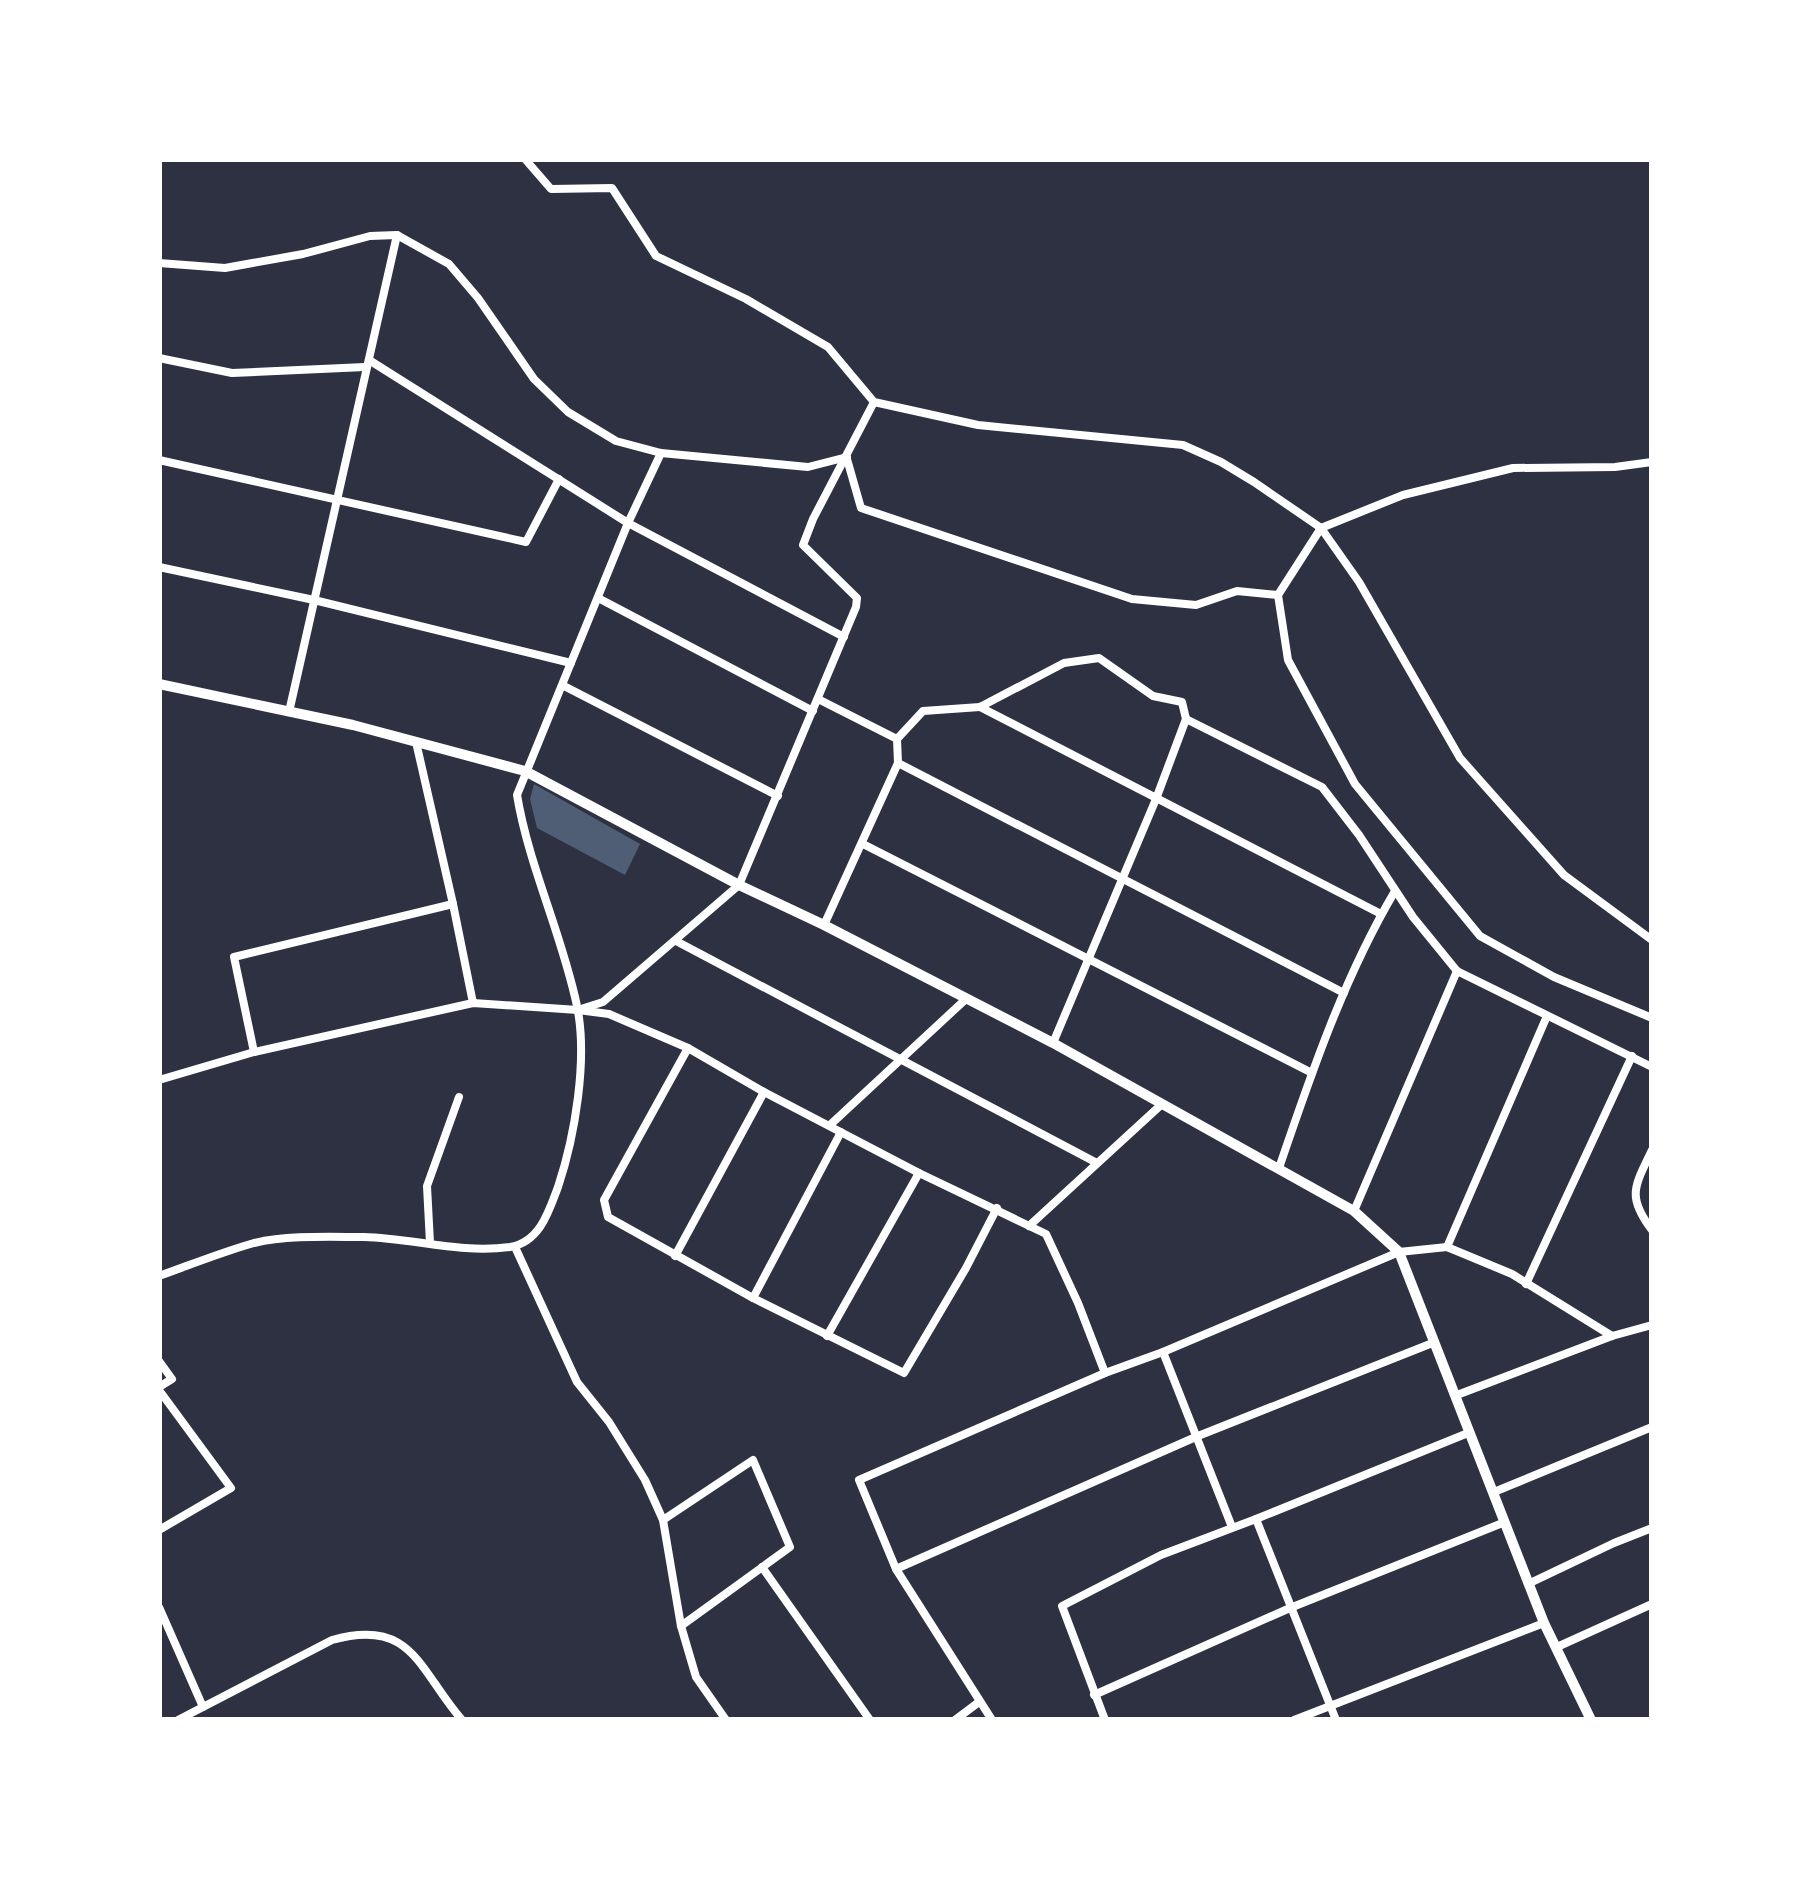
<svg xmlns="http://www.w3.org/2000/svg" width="1811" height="1879" font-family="'Nunito Sans',sans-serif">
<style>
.water{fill:#4f5d75}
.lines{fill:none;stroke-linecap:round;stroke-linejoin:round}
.minor{stroke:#fff;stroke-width:8}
.tertiary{stroke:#fff;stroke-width:10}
</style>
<rect width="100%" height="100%" fill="#2d3142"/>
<!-- water -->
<polygon class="water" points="534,784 640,844 625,875 537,828 530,799"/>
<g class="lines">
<!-- minor -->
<g class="minor">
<polyline points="525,159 551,189 612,188 656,256 746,299 828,347 874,402 978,425 1183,445 1221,462 1254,482 1321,528 1359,582 1460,758 1564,875 1652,940"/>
<polyline points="159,263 225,268 303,254 370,236 397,235 449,264 478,298 534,379 568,412 616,441 661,453 808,467 847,457"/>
<polyline points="159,358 232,373 365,367"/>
<polyline points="369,360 628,523 844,637"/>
<polyline points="847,459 861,508 1132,599 1196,605 1237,591 1278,595"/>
<polyline points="159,460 526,542 559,479"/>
<polyline points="1652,462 1615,467 1513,468 1403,495 1321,528 1278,595 1288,660 1355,784 1480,936 1554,977 1652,1018"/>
<polyline points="159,567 314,600 571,663"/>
<polyline points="600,599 813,711"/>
<polyline points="564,686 778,796"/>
<polyline points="818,699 897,739"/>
<polyline points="980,707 1381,914"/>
<polyline points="289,712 397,235"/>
<polyline points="1186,719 1322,787 1359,835 1413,917 1457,971 1652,1067"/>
<polyline points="416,742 453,904 473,1003"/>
<polyline points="898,763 1344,993"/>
<polyline points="863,844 1312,1073"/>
<polyline points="824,925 898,763 897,739 923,711 980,707 1064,663 1099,658 1153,696 1182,702 1186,719 1156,799 1053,1043"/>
<polyline points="676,941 1097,1163"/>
<polyline points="581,1009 603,1002 739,885 856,607 857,598 803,545 813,519 874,402"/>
<polyline points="688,1048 604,1200 608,1217 753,1298 904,1373 966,1268 997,1208"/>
<polyline points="254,1052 234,957 453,904"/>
<polyline points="159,1080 254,1052 473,1003 578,1010 609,1014 688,1048 764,1092 919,1173 1046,1234 1078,1303 1105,1373"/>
<polyline points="830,1125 967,998"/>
<path d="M 1652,1150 C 1635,1186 1626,1196 1652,1230"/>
<path d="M 1279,1168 C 1311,1074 1344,977 1395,891"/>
<polyline points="1354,1211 1457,971"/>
<polyline points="1029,1226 1162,1104"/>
<polyline points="430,1243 427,1186 459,1097"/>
<polyline points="515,1247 577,1382 609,1422 645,1480 663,1520 681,1626 696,1677 726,1720"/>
<polyline points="1447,1247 1547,1016"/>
<polyline points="675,1256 764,1092"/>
<path d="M 159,1276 C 190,1265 222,1252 254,1243 C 288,1235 329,1237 364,1237 C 412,1238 461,1254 510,1247 C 540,1242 549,1211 558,1187 C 575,1136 588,1059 577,1006 C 562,934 529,867 517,795 L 628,523 L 661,453"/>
<polyline points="1526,1284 1632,1056"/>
<polyline points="753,1298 841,1132"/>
<polyline points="827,1336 919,1173"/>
<polyline points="1163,1352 1232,1527"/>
<polyline points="159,1361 172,1379 159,1387"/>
<polyline points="159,1390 231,1488 159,1530"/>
<polyline points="1457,1395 1612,1336 1652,1325"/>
<polyline points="1494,1492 1652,1427"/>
<polyline points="1256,1519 1336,1720"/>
<polyline points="663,1520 753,1460 790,1547 681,1626"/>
<polyline points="762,1567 870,1720"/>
<polyline points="896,1569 1198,1436 1435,1342"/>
<polyline points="1530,1583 1614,1543 1652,1528"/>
<polyline points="159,1607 203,1707"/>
<polyline points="1557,1647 1652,1604"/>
<polyline points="1094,1695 1290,1608 1505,1522"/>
<path d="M 178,1720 L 332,1640 C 413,1617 419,1671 462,1720"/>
<polyline points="955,1720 979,1702"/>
<polyline points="992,1720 896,1569 859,1480 1105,1373 1163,1352 1399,1252 1447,1247 1512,1274 1612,1336"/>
<polyline points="1105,1720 1062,1606 1161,1555 1256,1519 1468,1433"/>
<polyline points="1294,1720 1544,1623"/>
</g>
<!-- tertiary -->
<polyline class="tertiary" points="159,684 353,725 525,771 739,885 824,925 1053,1043 1354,1211 1399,1252 1544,1623 1591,1720"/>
</g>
<!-- border -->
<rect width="1811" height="1879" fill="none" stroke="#ffffff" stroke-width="324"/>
</svg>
